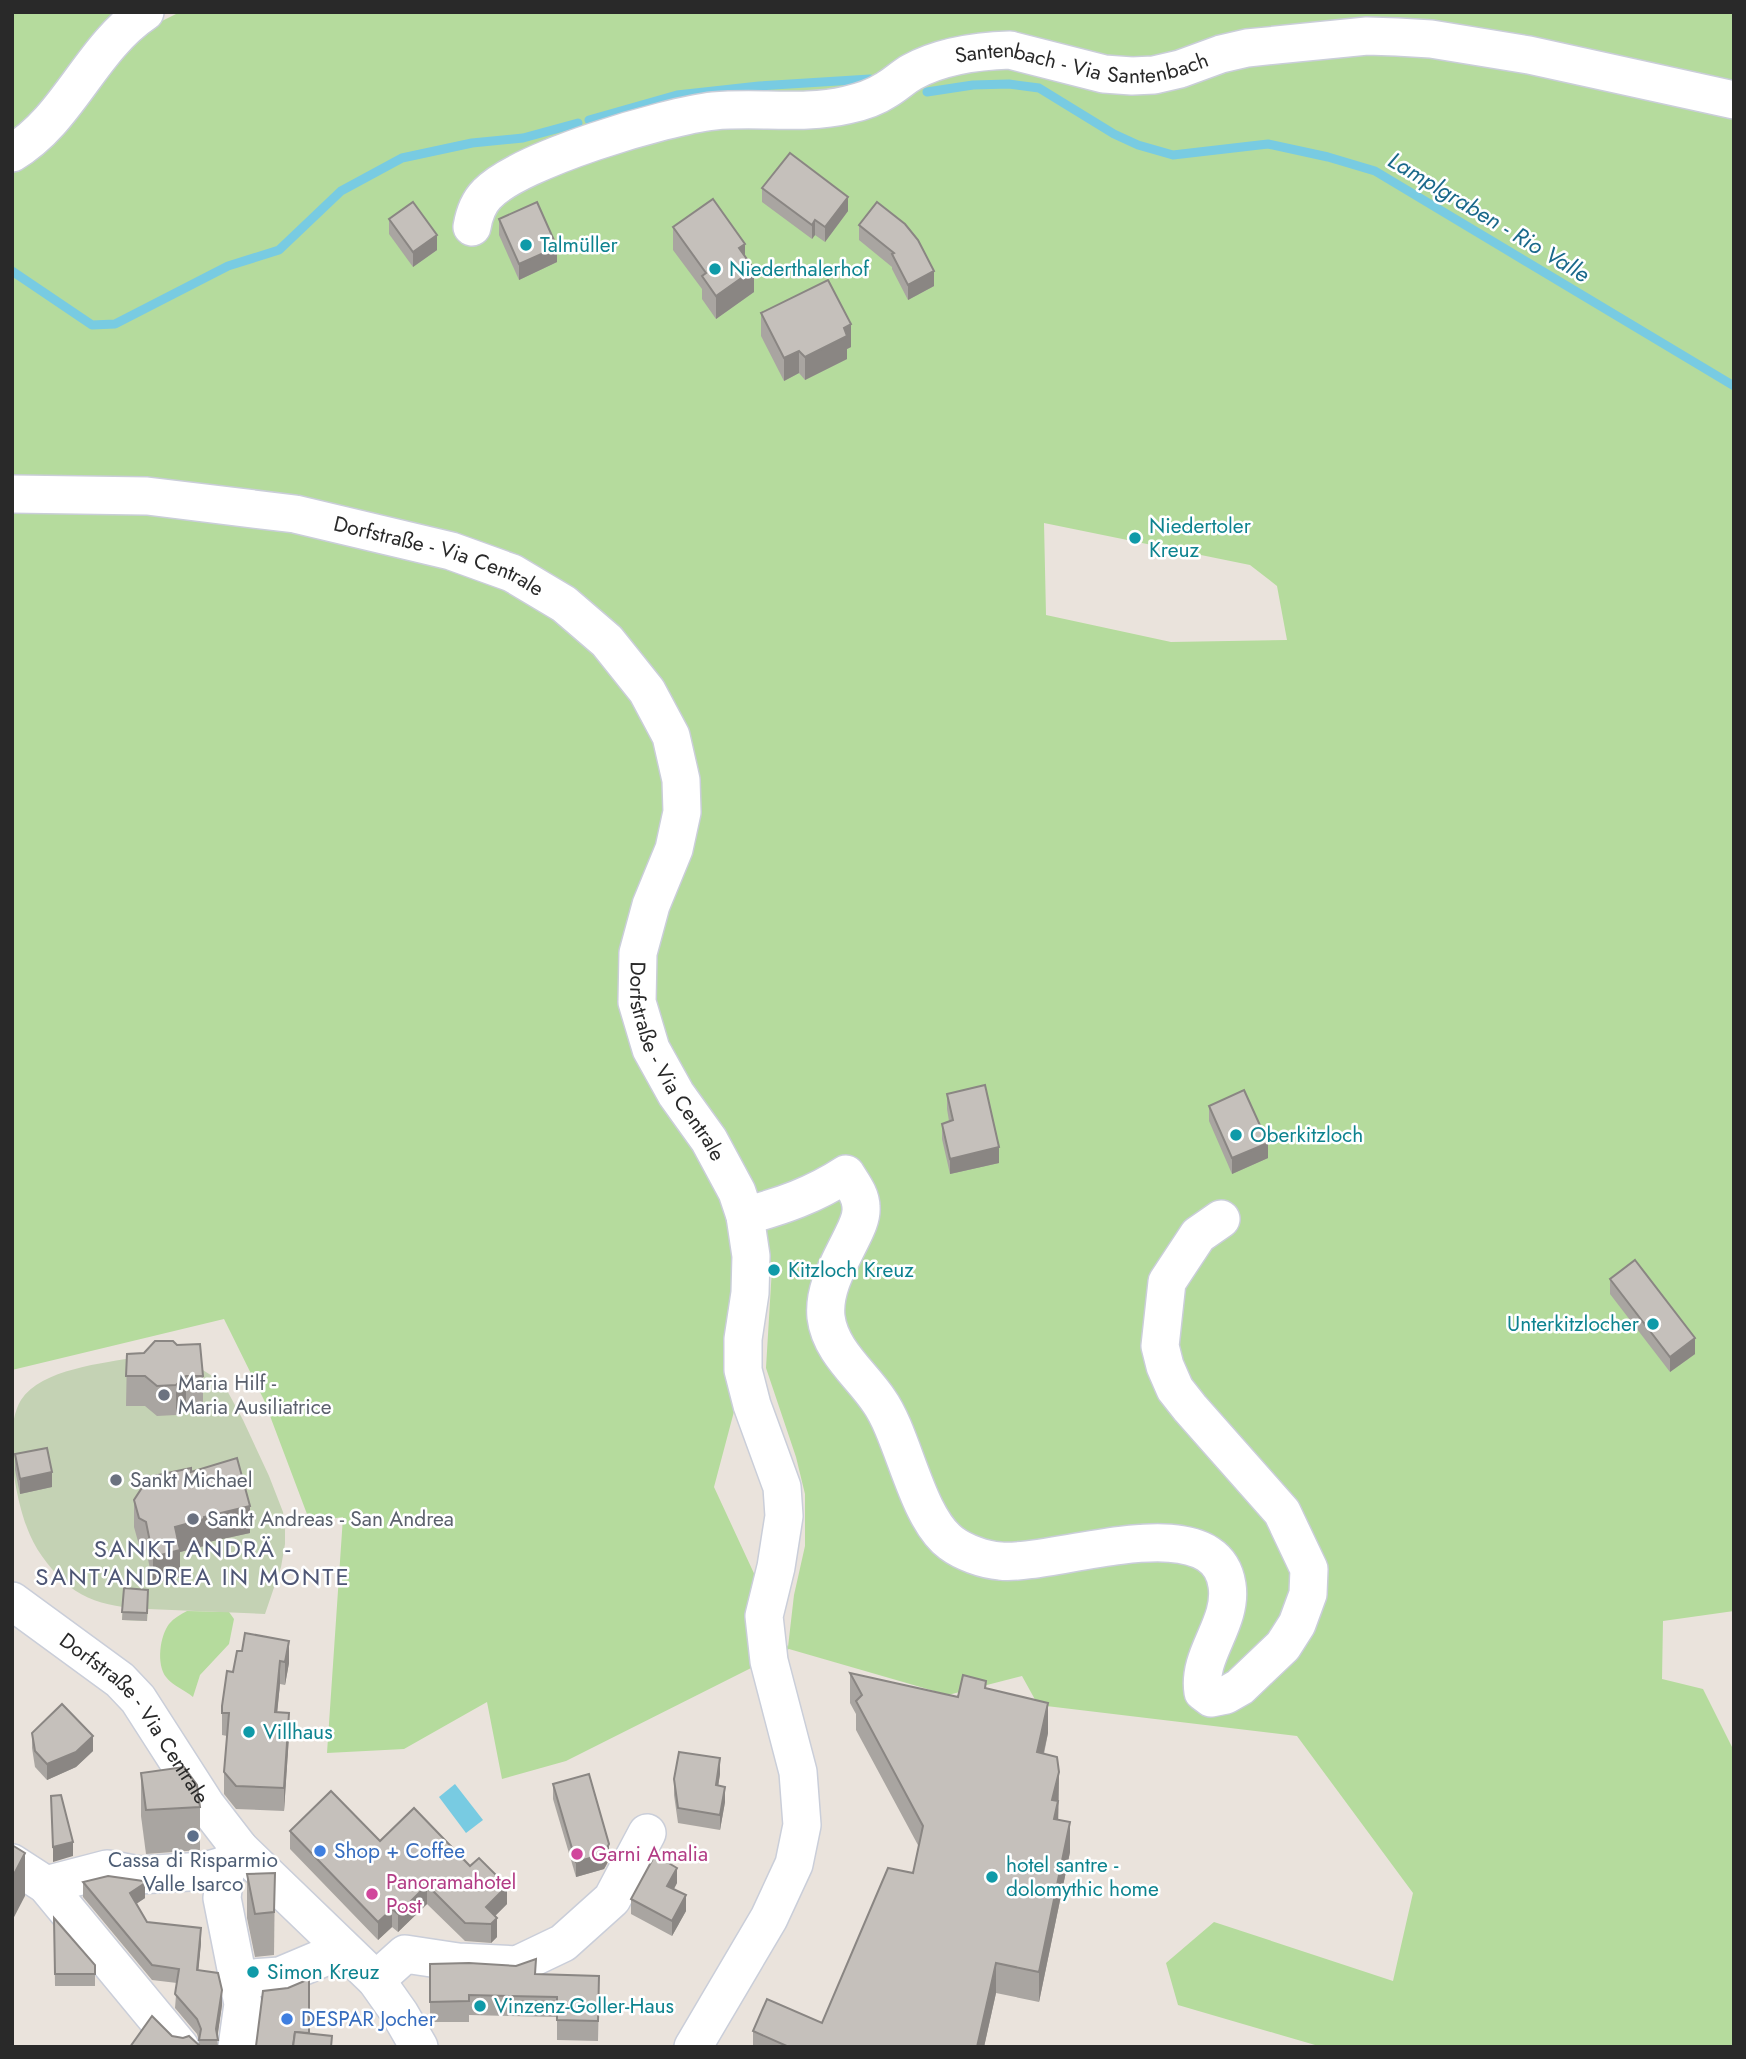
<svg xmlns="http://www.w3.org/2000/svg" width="1746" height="2059" font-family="Jost,sans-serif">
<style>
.green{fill:#b5db9d;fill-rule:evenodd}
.cemetery{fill:#c4d2b4}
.water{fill:#78cbe2}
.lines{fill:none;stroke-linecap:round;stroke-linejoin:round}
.stream{stroke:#78cbe2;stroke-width:9}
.minor-casing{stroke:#caced9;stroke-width:40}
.minor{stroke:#fff;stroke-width:37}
.wall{fill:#a9a5a1}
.shaded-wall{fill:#8a8683}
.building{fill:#c5c0bb;stroke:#8a8683;stroke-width:2}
.culture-dot{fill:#0f9aa8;stroke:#fff;stroke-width:2.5}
.worship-dot{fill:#6b7280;stroke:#fff;stroke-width:2.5}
.service-dot{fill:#5c6f8a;stroke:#fff;stroke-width:2.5}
.shop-dot{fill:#3f7fe0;stroke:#fff;stroke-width:2.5}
.hotel-dot{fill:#d1479c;stroke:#fff;stroke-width:2.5}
.labels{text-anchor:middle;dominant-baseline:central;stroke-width:5;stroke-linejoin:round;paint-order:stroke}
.street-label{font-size:21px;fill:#292929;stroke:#fff}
.culture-label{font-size:21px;fill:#0d838f;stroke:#fff;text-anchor:start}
.worship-label{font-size:21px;fill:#5b616d;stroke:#fff;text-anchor:start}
.shop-label{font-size:21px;fill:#366cbe;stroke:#fff;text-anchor:start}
.hotel-label{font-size:21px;fill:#b23c85;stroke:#fff;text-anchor:start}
.service-label{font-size:21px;fill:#4e5e75;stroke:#fff}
.water-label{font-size:23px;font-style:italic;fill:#1a698b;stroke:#fff}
.quarter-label{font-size:24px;letter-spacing:2px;fill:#4e5675;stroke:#fff}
</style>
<rect width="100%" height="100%" fill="#eae3dc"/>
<!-- green -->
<g class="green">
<path d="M 12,12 L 121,12 L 38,107 L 64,133 L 93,84 L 148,28 L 180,12 L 1734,12 L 1734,1611 L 1663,1621 L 1662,1679 L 1703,1689 L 1734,1751 L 1734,2047 L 1322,2047 L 1178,2005 L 1166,1963 L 1214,1922 L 1393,1981 L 1413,1893 L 1297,1736 L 1038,1705 L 1022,1676 L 948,1695 L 789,1649 L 566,1761 L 502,1779 L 487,1702 L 404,1749 L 327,1753 L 343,1517 L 310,1522 L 264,1400 L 224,1319 L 12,1370 ZM 1044,523 L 1250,565 L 1277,586 L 1287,640 L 1171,642 L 1046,615 ZM 772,1268 L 766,1368 L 796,1457 L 805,1494 L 805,1546 L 794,1595 L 788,1647 L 714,1487 Z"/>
<path d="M 187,1611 L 229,1612 L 234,1619 L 229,1644 L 200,1675 L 193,1697 C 185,1690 173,1686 166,1677 C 156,1664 160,1636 169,1624 C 174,1618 181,1614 187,1611 Z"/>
</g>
<!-- cemetery -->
<path class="cemetery" d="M 138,1357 L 192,1363 L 223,1383 L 243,1420 L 269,1476 L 283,1512 L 285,1527 L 285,1544 L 281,1567 L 265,1614 L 148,1609 L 147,1621 L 122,1620 L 123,1607 C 103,1604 85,1599 69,1586 C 54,1573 38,1554 30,1535 C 16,1504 2,1431 21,1400 C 41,1369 104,1363 138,1357 Z"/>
<!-- water -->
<polygon class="water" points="455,1784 483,1820 466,1833 439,1797"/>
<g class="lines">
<!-- stream -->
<g class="stream">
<polyline points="927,92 973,85 1009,84 1039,88 1114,134 1138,145 1173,155 1268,144 1328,157 1375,171 1734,386"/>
<polyline points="589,120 677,95 759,86 870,79"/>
<polyline points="12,271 92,325 115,324 228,266 279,250 341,191 402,158 472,143 523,138 578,123"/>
</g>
<defs>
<g id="minor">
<path d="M 12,153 C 69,119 90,49 145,12"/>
<path id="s1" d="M 472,227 C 474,215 478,203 487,194 C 519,160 666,116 714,111 C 758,107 804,115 847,105 C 861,102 874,98 886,90 C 895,85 903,77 912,72 C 941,56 977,51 1010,50 L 1104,74 L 1132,76 L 1154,75 L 1180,69 L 1221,54 L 1247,48 L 1367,36 L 1397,37 L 1431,39 L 1529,55 L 1734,100"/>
<path id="s2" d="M 12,494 L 147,496 L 295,514 L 451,551 L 512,573 L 564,604 L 607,641 L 647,691 L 671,736 L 681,780 L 682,812 L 674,849 L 651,905 L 638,953 L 637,1002 L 651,1049 L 676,1094 L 709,1140 L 737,1192 L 745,1216 L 751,1256 L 750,1293 L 743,1339 L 743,1370 L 752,1405 L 782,1487 L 784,1516 L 776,1567 L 764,1616 L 769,1661 L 798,1772 L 802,1825 L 794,1864 L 769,1918 L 693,2047"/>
<path d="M 745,1216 C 782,1206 814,1195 846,1174 C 852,1184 861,1195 861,1207 C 862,1217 856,1229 852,1237 C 840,1262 823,1289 826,1317 C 830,1351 861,1374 879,1401 C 904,1436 916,1517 951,1543 C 963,1552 984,1560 1000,1561 C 1052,1567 1215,1503 1227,1585 C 1233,1624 1197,1654 1203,1692 L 1211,1698 L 1226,1695 L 1240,1687 L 1283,1646 L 1297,1624 L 1308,1594 L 1309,1569 L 1282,1512 L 1190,1408 L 1175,1389 L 1165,1366 L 1160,1346 L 1167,1282 L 1198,1235 L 1221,1219"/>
<path id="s3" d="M 12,1601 L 120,1680 L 138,1699 L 206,1805 L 240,1849 L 376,1980 L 400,2014 L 419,2047"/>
<polyline points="12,1863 46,1885 180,2047"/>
<polyline points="46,1885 107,1869 139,1875 205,1871 226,1865"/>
<polyline points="239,1979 280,1976 325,1957 339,1945"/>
<polyline points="376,1980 405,1954 458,1962 517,1965 563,1943 612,1899 647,1833"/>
<polyline points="237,2047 243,2004 222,1898 226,1865 240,1849"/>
</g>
</defs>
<!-- minor casing -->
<use href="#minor" class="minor-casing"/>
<!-- minor -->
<use href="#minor" class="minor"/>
</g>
<!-- wall -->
<g class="wall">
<polygon points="762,188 848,211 825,242 815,235 812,239 762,202"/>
<polygon points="389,219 437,250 413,267 389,234"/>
<polygon points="499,219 557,262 519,280 499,235"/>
<polygon points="859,225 934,286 908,300 892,269 892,267 859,240"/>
<polygon points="673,227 745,257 754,292 716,319 702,299 702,289 673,250"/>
<polygon points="761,313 851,347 847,349 847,359 805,380 799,373 784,381 761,336"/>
<polygon points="947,1094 999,1163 950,1174 942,1139 942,1124 949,1121 947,1109"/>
<polygon points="1209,1106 1268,1158 1232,1174 1209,1121"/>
<polygon points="1610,1279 1695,1354 1670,1372 1610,1294"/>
<polygon points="127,1354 203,1376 203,1406 186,1406 176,1415 157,1416 145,1406 126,1406"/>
<polygon points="15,1454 52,1487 20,1494 15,1470"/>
<polygon points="191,1472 250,1533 204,1543 204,1546 180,1552 180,1577 153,1584 146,1549 139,1545 134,1527 134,1500"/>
<polygon points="124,1588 148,1590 147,1621 122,1620"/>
<polygon points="237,1651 289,1663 285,1685 280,1684 277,1712 289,1736 284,1811 236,1809 224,1794 224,1772 227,1736 222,1735 222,1706 233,1672"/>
<polygon points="850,1673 958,1697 986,1689 1048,1733 1044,1754 1059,1772 1058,1820 1070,1852 1039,2002 996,1993 984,2047 753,2047 753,2031 822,2023 913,1873 919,1847 856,1730 856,1714 850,1703"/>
<polygon points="32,1733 93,1751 76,1767 47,1780 35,1767 32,1748"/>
<polygon points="141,1773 200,1807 200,1850 146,1854 141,1816"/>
<polygon points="720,1774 718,1786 725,1802 720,1830 678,1823 674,1795 674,1779"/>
<polygon points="553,1784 609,1860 604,1869 576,1877 553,1799"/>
<polygon points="290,1831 380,1841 507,1904 495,1916 497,1937 491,1943 465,1941 427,1904 398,1932 392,1927 378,1940 290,1849"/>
<polygon points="275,1873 274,1955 255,1957 247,1918 247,1874"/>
<polygon points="83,1882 145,1898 136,1904 147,1922 201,1943 198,1970 222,2005 217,2037 218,2047 130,2047 172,2036 199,2045 199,2041 197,2034 175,2008 177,1983 152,1980 83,1897"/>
<polygon points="677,1883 674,1889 686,1911 672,1936 631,1914 631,1899"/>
<polygon points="54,1918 95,1965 95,1986 55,1986"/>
<polygon points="430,1964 536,1974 599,1996 598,2041 557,2040 557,2017 469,2015 469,2022 430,2022"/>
</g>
<!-- shaded-wall -->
<g class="shaded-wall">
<polygon points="848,197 848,211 825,242 825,227"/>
<polygon points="815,220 815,235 812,239 812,225"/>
<polygon points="437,235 437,250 413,267 413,252"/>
<polygon points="745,244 745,267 739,248"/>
<polygon points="557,247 557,262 519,280 519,264"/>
<polygon points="754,269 754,292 716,319 716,296"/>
<polygon points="934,271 934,286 908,300 908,285"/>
<polygon points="851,324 851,347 847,349 847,359 805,380 805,357 844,328"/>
<polygon points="799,351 799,373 784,381 784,358"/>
<polygon points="1268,1143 1268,1158 1232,1174 1232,1158"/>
<polygon points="999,1147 999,1163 950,1174 950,1159"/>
<polygon points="1695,1338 1695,1354 1670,1372 1670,1357"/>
<polygon points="186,1376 186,1406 176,1415 176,1385"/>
<polygon points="52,1472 52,1487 20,1494 20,1479"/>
<polygon points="250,1506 250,1533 204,1543 204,1546 180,1552 180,1577 153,1584 153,1557 175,1527 204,1517"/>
<polygon points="289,1641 289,1663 285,1685 285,1662"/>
<polygon points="280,1661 280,1684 275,1735 275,1712"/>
<polygon points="1048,1703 1048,1733 1037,1782 1037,1752"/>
<polygon points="289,1713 289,1736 284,1811 284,1788"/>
<polygon points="93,1736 93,1751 76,1767 47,1780 47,1764"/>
<polygon points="720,1758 720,1774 716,1800 716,1785"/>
<polygon points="1059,1772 1058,1831 1054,1849 1052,1800"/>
<polygon points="725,1787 725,1802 720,1830 720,1815"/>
<polygon points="1070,1822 1070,1852 1039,2002 1039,1972"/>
<polygon points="73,1842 73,1856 53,1862 53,1847"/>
<polygon points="609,1844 609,1860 604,1869 576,1877 576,1862"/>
<polygon points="25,1853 25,1896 12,1921 12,1878"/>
<polygon points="677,1868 677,1883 667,1901 667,1886"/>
<polygon points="145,1883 145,1898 130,1908 130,1893"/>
<polygon points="427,1885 427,1904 398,1932 398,1914"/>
<polygon points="507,1886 507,1904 486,1925 486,1907"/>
<polygon points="686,1895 686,1911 672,1936 672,1921"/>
<polygon points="392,1909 392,1927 378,1940 378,1922"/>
<polygon points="497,1918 497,1937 491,1943 491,1924"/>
<polygon points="201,1928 201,1943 197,1985 197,1970"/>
<polygon points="996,1963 996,1993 984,2047 977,2047"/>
<polygon points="222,1990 222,2005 217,2040 216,2029"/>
</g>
<!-- building -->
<g class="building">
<polygon points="790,153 848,197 825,227 815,220 812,225 762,188"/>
<polygon points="713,199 745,244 739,248 754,269 716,296 702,276 706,273 673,227"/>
<polygon points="413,202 437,235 413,252 389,219"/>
<polygon points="537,202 557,247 519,264 499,219"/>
<polygon points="877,202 905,224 918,240 934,271 908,285 892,254 894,253 859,225"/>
<polygon points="828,280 851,324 844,328 847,336 805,357 799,351 784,358 761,313"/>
<polygon points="985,1085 999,1147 950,1159 942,1124 953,1120 947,1094"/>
<polygon points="1244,1090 1268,1143 1232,1158 1209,1106"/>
<polygon points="1635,1260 1695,1338 1670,1357 1610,1279"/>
<polygon points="155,1341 173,1341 177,1345 200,1344 203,1376 186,1376 176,1385 157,1386 145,1376 126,1376 127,1354 144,1353"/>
<polygon points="47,1448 52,1472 20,1479 15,1454"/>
<polygon points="237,1458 250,1506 204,1517 204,1519 175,1527 180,1550 153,1557 146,1522 139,1518 134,1500 149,1477 191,1468 191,1472"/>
<polygon points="124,1588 148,1590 147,1613 122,1612"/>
<polygon points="245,1633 289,1641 285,1662 280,1661 275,1712 289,1713 284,1788 236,1786 224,1772 229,1713 222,1713 222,1706 227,1671 233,1672 237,1651 242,1651"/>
<polygon points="850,1673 958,1697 963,1675 986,1681 985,1688 1048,1703 1037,1752 1057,1757 1059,1772 1052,1800 1058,1801 1054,1819 1070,1822 1039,1972 996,1963 977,2047 789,2047 753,2031 767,1999 822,2023 888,1868 913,1873 923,1826 856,1701 862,1695"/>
<polygon points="62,1704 93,1736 76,1752 47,1764 35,1751 32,1733"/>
<polygon points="679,1752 720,1758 716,1785 725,1787 720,1815 678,1808 674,1779"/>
<polygon points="184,1767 197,1785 200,1807 146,1810 141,1773"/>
<polygon points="589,1774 609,1844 604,1854 576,1862 553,1784"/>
<polygon points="331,1791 380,1841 414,1808 470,1866 479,1858 507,1886 486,1907 497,1918 491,1924 465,1923 427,1885 398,1914 392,1909 378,1922 290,1831"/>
<polygon points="61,1795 73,1842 53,1847 51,1796"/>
<polygon points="12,1845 25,1853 12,1878"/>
<polygon points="655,1855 677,1868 667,1886 686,1895 672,1921 631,1899"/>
<polygon points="275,1873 274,1912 255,1914 247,1874"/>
<polygon points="108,1876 143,1881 145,1883 130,1893 147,1922 201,1928 197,1970 218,1973 222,1990 216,2029 218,2040 199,2040 201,2029 197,2019 175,1994 179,1969 152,1965 83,1882"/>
<polygon points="54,1918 95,1965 95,1974 55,1974"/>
<polygon points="536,1959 535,1974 599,1976 598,2021 557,2020 557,1997 469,1995 469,2001 430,2002 430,1964 469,1963 516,1966"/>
<polygon points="309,1979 309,2033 295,2032 293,2046 256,2046 263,1991 288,1988"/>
<polygon points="152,2016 172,2036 183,2038 189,2036 201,2047 130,2047"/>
<polygon points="295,2032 332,2036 331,2047 293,2047"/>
</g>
<!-- markers -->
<g class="culture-dot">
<circle cx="526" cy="245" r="7"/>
<circle cx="715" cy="269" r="7"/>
<circle cx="1135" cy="538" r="7"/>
<circle cx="1236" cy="1135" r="7"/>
<circle cx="774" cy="1270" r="7"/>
<circle cx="1653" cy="1324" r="7"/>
<circle cx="249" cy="1732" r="7"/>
<circle cx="992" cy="1877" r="7"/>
<circle cx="253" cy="1972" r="7"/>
<circle cx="480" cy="2006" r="7"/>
</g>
<g class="worship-dot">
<circle cx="164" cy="1395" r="7"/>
<circle cx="116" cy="1480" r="7"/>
<circle cx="193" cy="1519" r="7"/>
</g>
<circle class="service-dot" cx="193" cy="1836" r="7"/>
<g class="shop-dot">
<circle cx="320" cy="1851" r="7"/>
<circle cx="287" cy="2019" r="7"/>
</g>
<g class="hotel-dot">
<circle cx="577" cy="1854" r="7"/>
<circle cx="372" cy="1894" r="7"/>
</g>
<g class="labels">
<!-- street labels -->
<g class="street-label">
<text stroke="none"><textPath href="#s1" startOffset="663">Santenbach - Via Santenbach</textPath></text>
<text stroke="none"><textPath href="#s2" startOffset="434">Dorfstraße - Via Centrale</textPath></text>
<text stroke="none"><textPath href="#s2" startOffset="1085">Dorfstraße - Via Centrale</textPath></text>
<text stroke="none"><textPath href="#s3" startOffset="172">Dorfstraße - Via Centrale</textPath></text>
</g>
<!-- culture labels -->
<g class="culture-label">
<text x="540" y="245">Talmüller</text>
<text x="729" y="269">Niederthalerhof</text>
<text x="1149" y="526">Niedertoler<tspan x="1149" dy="24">Kreuz</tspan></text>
<text x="1250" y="1135">Oberkitzloch</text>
<text x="788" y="1270">Kitzloch Kreuz</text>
<text x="1639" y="1324" text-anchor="end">Unterkitzlocher</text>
<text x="263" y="1732">Villhaus</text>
<text x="1006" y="1865">hotel santre -<tspan x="1006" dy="24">dolomythic home</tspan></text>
<text x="267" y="1972">Simon Kreuz</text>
<text x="494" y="2006">Vinzenz-Goller-Haus</text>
</g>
<!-- worship labels -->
<g class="worship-label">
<text x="178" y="1383">Maria Hilf -<tspan x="178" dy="24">Maria Ausiliatrice</tspan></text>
<text x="130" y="1480">Sankt Michael</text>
<text x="207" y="1519">Sankt Andreas - San Andrea</text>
</g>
<!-- shop labels -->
<g class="shop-label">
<text x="334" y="1851">Shop + Coffee</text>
<text x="301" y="2019">DESPAR Jocher</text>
</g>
<!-- hotel labels -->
<g class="hotel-label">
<text x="591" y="1854">Garni Amalia</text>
<text x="386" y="1882">Panoramahotel<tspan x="386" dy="24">Post</tspan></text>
</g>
<!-- service labels -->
<g class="service-label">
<text x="193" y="1860">Cassa di Risparmio<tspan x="193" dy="24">Valle Isarco</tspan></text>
</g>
<!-- water labels -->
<g class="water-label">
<text transform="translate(1489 217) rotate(31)">Lamplgraben - Rio Valle</text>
</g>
<!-- quarter labels -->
<g class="quarter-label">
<text x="193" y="1548">SANKT ANDRÄ -<tspan x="193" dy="28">SANT'ANDREA IN MONTE</tspan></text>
</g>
</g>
<!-- border -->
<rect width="1746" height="2059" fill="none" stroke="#292929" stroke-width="28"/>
</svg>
